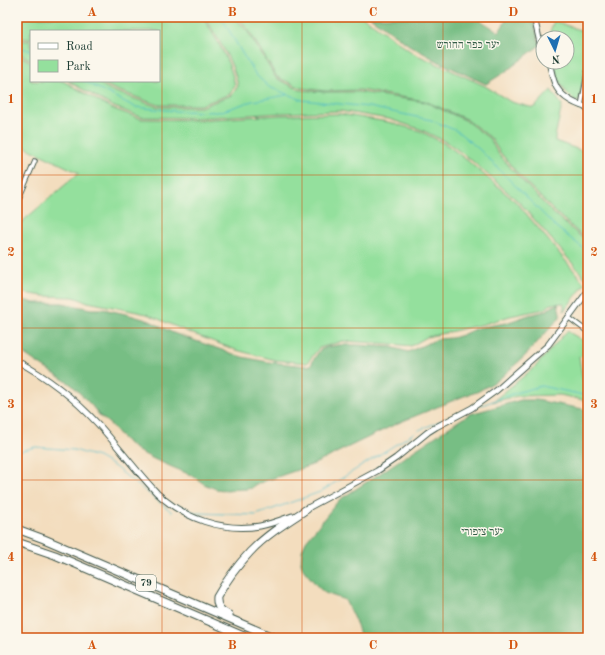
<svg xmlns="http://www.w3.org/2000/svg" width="605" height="655" font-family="'Old Standard TT','Frank Ruhl Libre',serif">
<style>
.green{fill:#94e09d;stroke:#5a8e68}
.forest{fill:#77be84;stroke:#4b7e5c}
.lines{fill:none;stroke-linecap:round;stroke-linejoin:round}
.stream{stroke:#4cbac6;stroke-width:1}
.street-casing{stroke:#3f5549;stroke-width:5.5}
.secondary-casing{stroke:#3f5549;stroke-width:7}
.highway-casing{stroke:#3f5549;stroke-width:9}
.street{stroke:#fff;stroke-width:3.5}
.secondary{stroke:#fff;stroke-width:5}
.highway{stroke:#fff;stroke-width:7}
.grid{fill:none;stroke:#d45610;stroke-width:1;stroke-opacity:0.55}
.labels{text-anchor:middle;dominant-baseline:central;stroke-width:3;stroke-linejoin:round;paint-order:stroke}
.shield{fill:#fbf7ec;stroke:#61756b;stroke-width:1}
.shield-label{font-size:10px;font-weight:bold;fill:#1f3d34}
.park-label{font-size:11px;fill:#365e49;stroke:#fbf7ec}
.neatline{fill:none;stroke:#d45610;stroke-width:1.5}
.grid-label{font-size:13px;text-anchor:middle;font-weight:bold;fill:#d45610}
</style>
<rect width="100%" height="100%" fill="#fbf7ec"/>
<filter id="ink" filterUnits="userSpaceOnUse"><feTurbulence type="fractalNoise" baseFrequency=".025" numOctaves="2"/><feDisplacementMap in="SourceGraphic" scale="8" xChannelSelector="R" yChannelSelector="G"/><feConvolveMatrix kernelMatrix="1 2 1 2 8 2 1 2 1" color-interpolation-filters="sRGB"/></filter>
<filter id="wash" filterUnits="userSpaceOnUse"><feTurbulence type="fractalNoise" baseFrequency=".012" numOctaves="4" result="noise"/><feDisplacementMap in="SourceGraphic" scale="16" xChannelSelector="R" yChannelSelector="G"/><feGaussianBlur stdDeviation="0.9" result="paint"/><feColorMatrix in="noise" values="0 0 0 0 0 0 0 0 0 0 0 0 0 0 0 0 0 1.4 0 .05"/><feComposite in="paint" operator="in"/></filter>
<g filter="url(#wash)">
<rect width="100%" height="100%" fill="#f3ddbe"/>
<!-- green -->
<g class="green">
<path d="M 17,17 L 203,17 C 215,37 231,62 235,85 L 230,94 L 201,105 L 158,105 L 114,89 L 99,81 L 159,81 L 159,31 L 31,31 L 31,39 L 17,38 Z"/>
<path d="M 205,17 L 235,17 L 248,32 L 276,78 L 300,90 L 325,92 L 359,92 L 425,102 L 465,120 L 490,139 L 497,152 L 517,175 L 552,212 L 580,236 L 588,239 L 588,277 L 586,279 L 520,203 L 470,159 L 448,143 L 420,129 L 389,119 L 340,111 L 281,113 L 197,118 L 141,117 L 112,106 L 68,81 L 95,81 L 113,91 L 158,107 L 201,107 L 232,95 L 238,86 C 234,62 217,38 205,17 Z"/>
<polygon points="238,17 363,17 413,53 485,86 511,102 534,108 551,90 562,105 555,137 555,141 588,153 588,237 581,235 554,211 518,174 499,151 491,138 466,119 425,101 360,90 326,91 301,88 277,77 249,31"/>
<path d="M 554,21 L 588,33 L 588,51 L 580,96 L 578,102 C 563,94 557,78 554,62 L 567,62 L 567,38 L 551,38 L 549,34 Z"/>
<polygon points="17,40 31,41 31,60 17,52"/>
<polygon points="17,54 31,62 31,81 63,81 111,108 141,119 197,120 281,115 340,114 388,122 420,131 447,145 468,161 518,204 585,284 564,311 564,303 551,304 545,309 510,316 484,324 427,337 411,346 392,344 343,341 319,348 307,363 275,360 236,350 188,332 147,314 88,302 73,297 44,296 17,292 17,226 79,173 17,143"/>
<polygon points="567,331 582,340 588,346 588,355 579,357 583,381 588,381 588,401 560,395 518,396 492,402 535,367"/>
</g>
<!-- forest -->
<g class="forest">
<polygon points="370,17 475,17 499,32 508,17 532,17 540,45 505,72 486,84 441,63 409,45"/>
<polygon points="17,298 34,303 62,303 91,309 103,309 126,314 150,321 173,333 242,357 268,362 307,366 311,365 314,359 320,350 327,347 339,345 357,345 391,347 408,352 433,341 439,339 452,338 462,335 477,328 506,323 529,315 547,311 548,309 558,304 560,313 560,317 524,357 498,380 477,392 464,396 398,423 336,453 329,457 312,465 262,482 254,485 252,488 246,489 224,490 216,489 204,484 193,476 156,460 138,451 122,438 111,425 100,416 92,406 72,385 42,366 17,349"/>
<polygon points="521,400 536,400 588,410 588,638 361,638 357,625 345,600 325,593 318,587 303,569 301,562 302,551 306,541 339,500 376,476 460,420 470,414"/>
</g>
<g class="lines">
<!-- stream -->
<g class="stream">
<polyline points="220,17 226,25 242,53 256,75 269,87 302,100 369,107 431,120 457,131 479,149 555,226 588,252"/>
<polyline points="17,46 31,51"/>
<polyline points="84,81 135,107 175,111 219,112 252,101 287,95"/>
<polyline points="482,405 515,393 541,386 588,396"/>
<polyline points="419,430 448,418"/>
<polyline points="17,452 35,447 74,450 98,457 115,467 172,512"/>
<polyline points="184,507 196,513 256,515 320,492 414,433"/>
</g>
</g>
</g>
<g filter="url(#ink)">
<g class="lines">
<defs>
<g id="street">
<polyline points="581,106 588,69"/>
<polyline points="17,203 35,161"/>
<polyline points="568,317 588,332"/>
</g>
<g id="secondary">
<polyline points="534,17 540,43"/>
<polyline points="543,40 541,42 539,46 541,49 543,51"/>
<path d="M 549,62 C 551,69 552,77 555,84 C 560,97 575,104 588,108"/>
<path d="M 17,361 C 47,377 75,399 98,424 C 118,446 136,471 157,493 C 184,519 223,532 260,526 C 271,524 281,520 292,516"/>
<polyline points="304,510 377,471 396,458 428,432 436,427 472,408 497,390 548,345 588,291"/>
</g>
<g id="highway">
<polyline points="17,529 44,539 275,638"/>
<polyline points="17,542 55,555 248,638"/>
<path d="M 229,615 C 221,611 216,607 217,597 C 226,581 237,566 250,552 C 266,535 287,522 307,509"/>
</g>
</defs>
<!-- street casing -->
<use href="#street" class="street-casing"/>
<!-- secondary casing -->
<use href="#secondary" class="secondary-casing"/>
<!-- highway casing -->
<use href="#highway" class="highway-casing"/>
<!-- street -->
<use href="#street" class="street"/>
<!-- secondary -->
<use href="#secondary" class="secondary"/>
<!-- highway -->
<use href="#highway" class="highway"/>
</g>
</g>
<!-- grid -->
<path class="grid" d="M 162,17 L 162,638M 302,17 L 302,638M 443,17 L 443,638M 17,175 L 588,175M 17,328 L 588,328M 17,480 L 588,480"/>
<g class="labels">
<!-- shield labels -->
<rect class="shield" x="136" y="575" width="20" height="16" rx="3"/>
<g class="shield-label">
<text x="146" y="583">79</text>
</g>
<!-- park labels -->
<g class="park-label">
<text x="468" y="45">יער כפר החורש</text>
<text x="482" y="532">יער ציפורי</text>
</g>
</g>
<!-- margin -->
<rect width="605" height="655" fill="none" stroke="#fbf7ec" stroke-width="44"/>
<!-- legend -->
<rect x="30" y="30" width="130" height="52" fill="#fbf7ec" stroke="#a3ada2"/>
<rect x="38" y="43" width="20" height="6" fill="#ffffff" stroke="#a3ada2"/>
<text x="66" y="50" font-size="12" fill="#1f3d34">Road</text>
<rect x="38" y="60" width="20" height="12" fill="#94e09d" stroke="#a3ada2"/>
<text x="66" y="70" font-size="12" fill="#1f3d34">Park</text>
<!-- north arrow -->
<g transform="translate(555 50) rotate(175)"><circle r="19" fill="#fbf7ec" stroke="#a3ada2"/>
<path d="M0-3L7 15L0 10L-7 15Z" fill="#1f6fb2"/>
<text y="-6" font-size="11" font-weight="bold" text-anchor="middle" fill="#1f3d34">N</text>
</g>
<rect x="22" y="22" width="561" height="611" class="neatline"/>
<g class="grid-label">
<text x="92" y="16">A</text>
<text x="232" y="16">B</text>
<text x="373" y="16">C</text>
<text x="513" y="16">D</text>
<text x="11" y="103">1</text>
<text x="594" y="103">1</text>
<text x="11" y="256">2</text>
<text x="594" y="256">2</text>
<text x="11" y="408">3</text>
<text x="594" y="408">3</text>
<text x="11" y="561">4</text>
<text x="594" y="561">4</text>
<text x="92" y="649">A</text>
<text x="232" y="649">B</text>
<text x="373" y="649">C</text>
<text x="513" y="649">D</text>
</g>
</svg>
